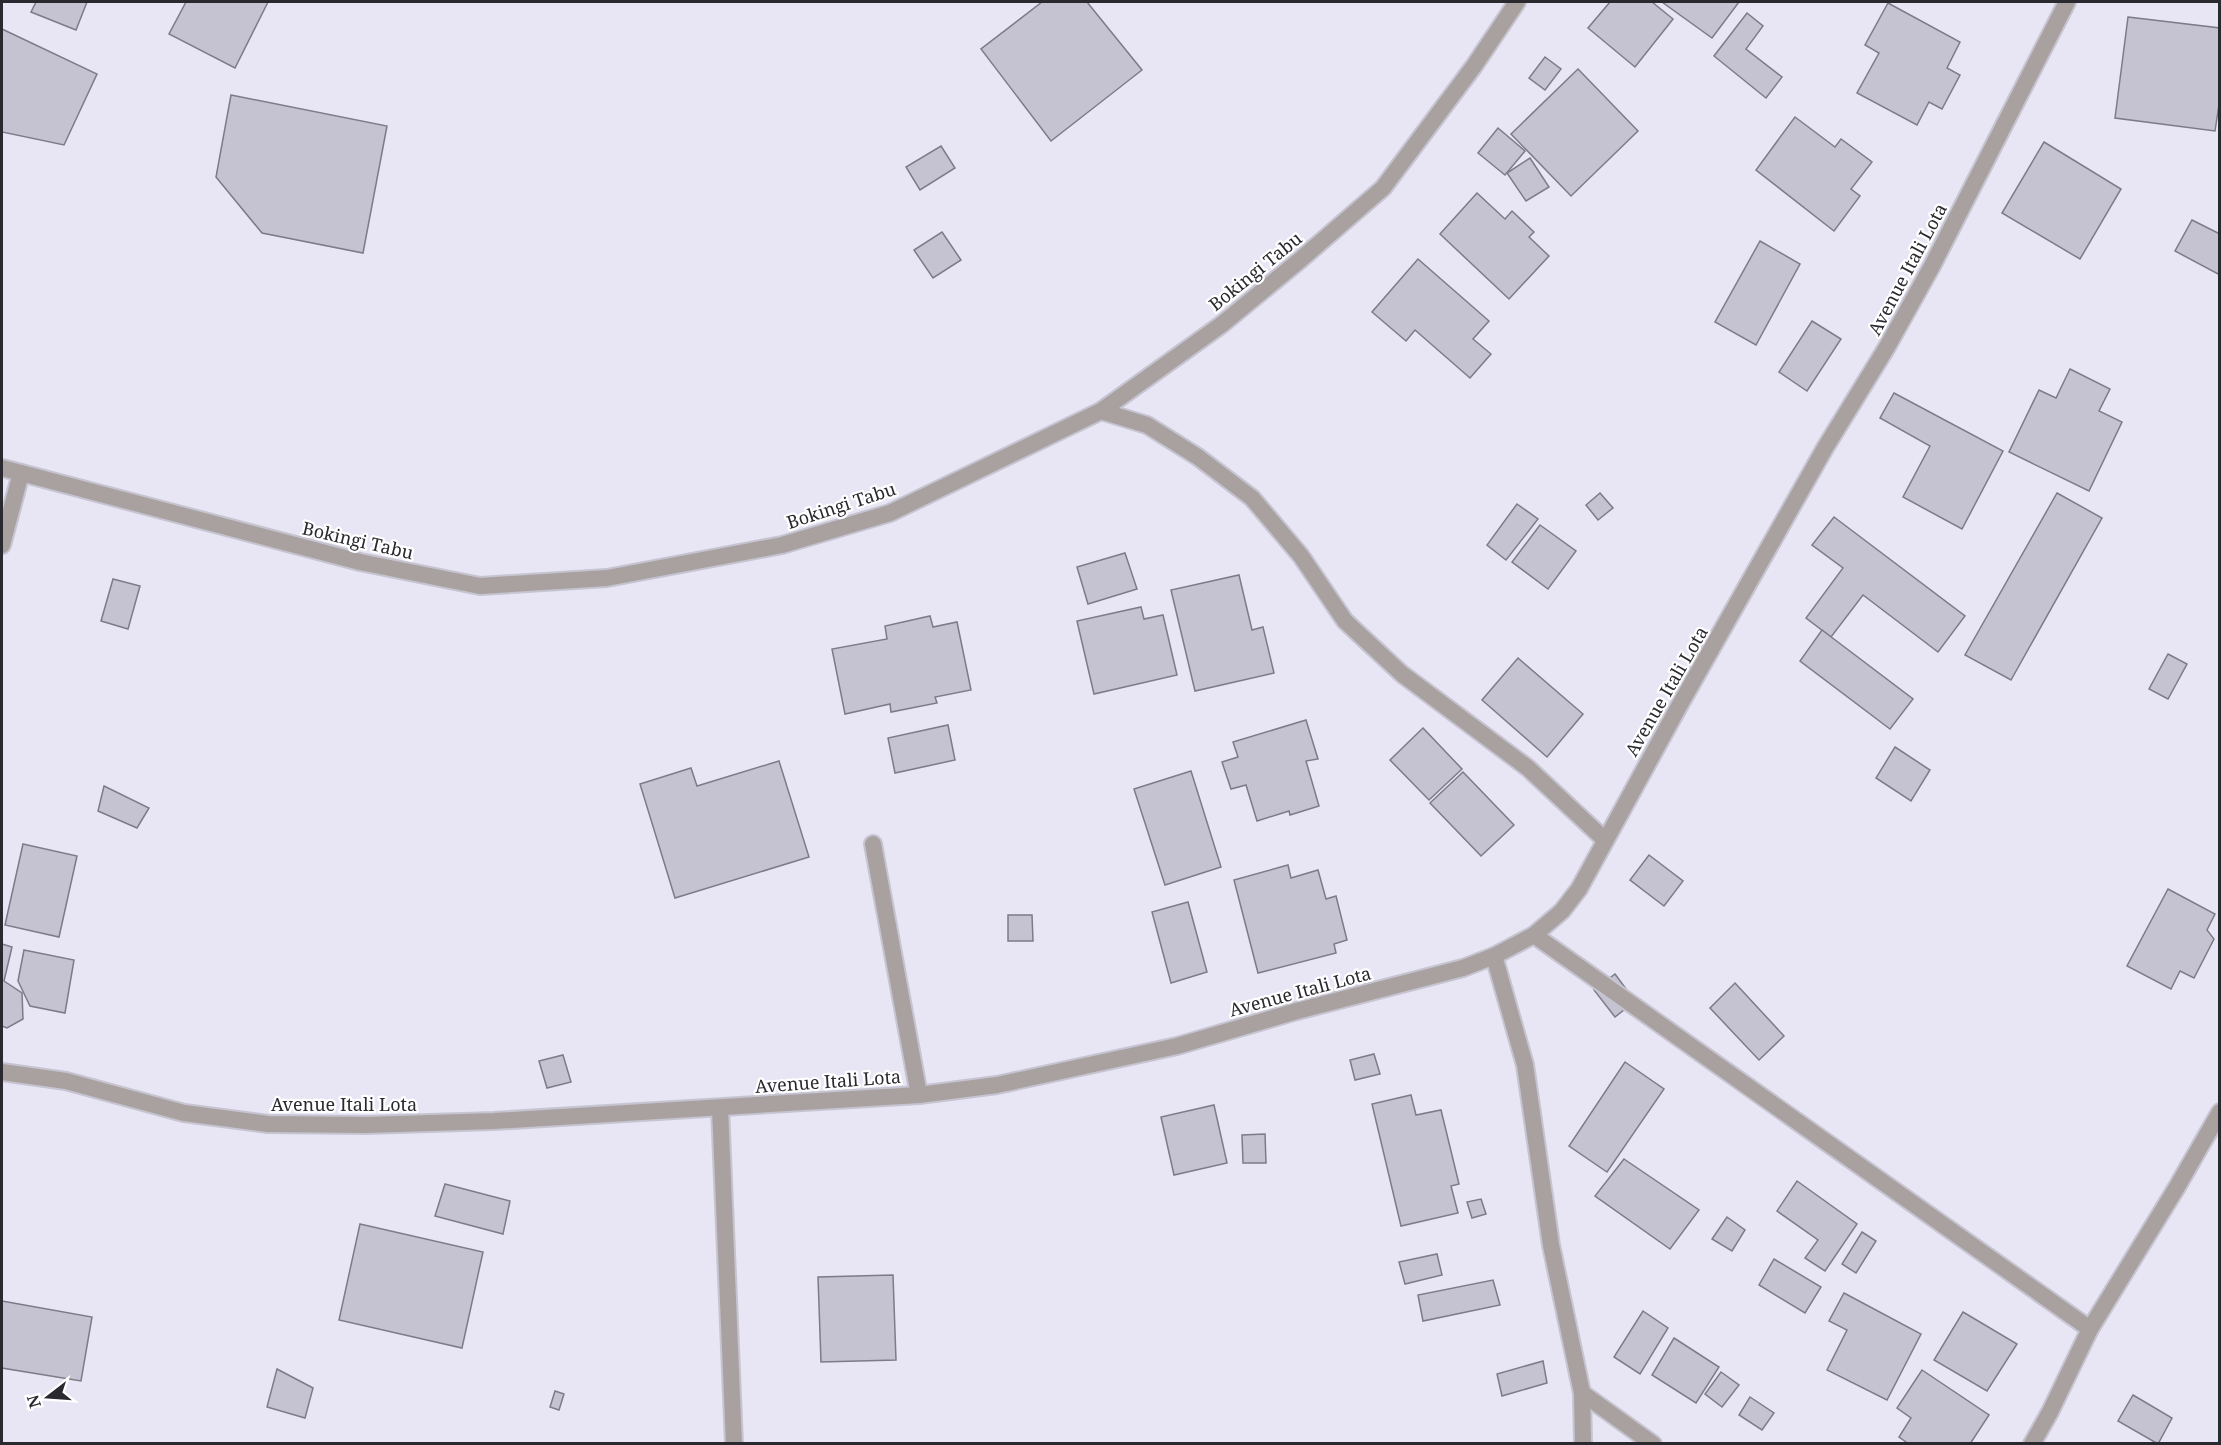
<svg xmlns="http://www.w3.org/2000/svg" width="2221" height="1445" font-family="'Noto Serif',serif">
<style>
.building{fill:#c5c3d1;stroke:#7d7b87;stroke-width:1.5}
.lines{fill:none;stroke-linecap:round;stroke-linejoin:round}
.minor-casing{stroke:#c6c4d1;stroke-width:20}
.minor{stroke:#a8a1a0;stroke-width:16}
.labels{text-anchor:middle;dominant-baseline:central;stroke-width:4.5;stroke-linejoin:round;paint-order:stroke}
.street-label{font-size:18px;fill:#2a292f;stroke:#fff}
</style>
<rect width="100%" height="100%" fill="#e8e6f5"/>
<!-- building -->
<g class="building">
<polygon points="36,2 87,2 76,30 31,12"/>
<polygon points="186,2 268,2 235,68 169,34"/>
<polygon points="1042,2 1087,2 1142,70 1051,141 981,49"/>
<polygon points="1610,2 1652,2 1673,19 1635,67 1588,28"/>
<polygon points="1662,2 1739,2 1712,38"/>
<polygon points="1888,3 1960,42 1947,68 1960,75 1942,109 1929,102 1917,125 1857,93 1879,53 1865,45"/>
<polygon points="1747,13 1763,26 1746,49 1782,77 1766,98 1714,56"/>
<polygon points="2128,17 2220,28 2220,98 2215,131 2115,118"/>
<polygon points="2,29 97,74 64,145 2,132"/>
<polygon points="1545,57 1561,69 1545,90 1529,78"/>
<polygon points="1578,69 1638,131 1571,196 1511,134"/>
<polygon points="231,95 387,126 363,253 262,233 216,177"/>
<polygon points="1795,117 1835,147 1841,139 1872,162 1851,189 1860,196 1834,231 1756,170"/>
<polygon points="1498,128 1525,151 1505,175 1478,153"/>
<polygon points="2044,142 2121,189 2080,259 2002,213"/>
<polygon points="941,146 955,168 920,190 906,167"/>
<polygon points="1530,158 1549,187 1526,201 1507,173"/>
<polygon points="1477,193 1505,219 1512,211 1534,232 1529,237 1549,256 1509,299 1440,234"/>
<polygon points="2192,220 2220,234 2220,275 2175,251"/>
<polygon points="942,232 961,260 933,278 914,250"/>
<polygon points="1760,241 1800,264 1756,345 1715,322"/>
<polygon points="1418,259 1489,321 1473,339 1491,354 1470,378 1415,330 1406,341 1372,312"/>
<polygon points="1812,321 1841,339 1807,391 1779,372"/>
<polygon points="2070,369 2110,389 2099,411 2122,422 2089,491 2009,452 2039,390 2056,398"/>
<polygon points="1894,393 2003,451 1962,529 1903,497 1930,446 1880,418"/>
<polygon points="1600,493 1613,508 1598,520 1586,505"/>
<polygon points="2057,493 2102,518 2011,680 1965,655"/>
<polygon points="1517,504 1538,519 1506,560 1487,545"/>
<polygon points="1834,517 1965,616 1938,652 1863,595 1831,637 1806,618 1843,568 1812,545"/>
<polygon points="1540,525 1576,551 1548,589 1512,562"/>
<polygon points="1125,553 1137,589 1088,604 1077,567"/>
<polygon points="1239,575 1252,630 1263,627 1274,673 1195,691 1171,590"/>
<polygon points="113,579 140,586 128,629 101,621"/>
<polygon points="1141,607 1144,619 1163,615 1177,675 1094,694 1077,621"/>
<polygon points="930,616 933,627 957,622 971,690 935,697 937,703 891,712 890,704 845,714 832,649 887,639 885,626"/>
<polygon points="1822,630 1913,699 1890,729 1800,661"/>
<polygon points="2168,654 2187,664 2168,699 2149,689"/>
<polygon points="1518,658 1583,714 1547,757 1482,700"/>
<polygon points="1306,720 1318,759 1306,761 1319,806 1290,815 1289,811 1257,821 1246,785 1231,789 1222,762 1238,757 1233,742"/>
<polygon points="948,725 955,760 895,773 888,738"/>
<polygon points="1423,728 1462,769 1429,800 1390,760"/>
<polygon points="1895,747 1930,770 1911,801 1876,778"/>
<polygon points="779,761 809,857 675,898 640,784 691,768 697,786"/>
<polygon points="1191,771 1221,867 1165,885 1134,789"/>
<polygon points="1463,772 1514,825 1481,856 1430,803"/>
<polygon points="104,786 149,808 137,828 98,811"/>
<polygon points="23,844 77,856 59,937 5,925"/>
<polygon points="1649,855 1683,881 1664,906 1630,880"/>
<polygon points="1288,865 1291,878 1318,870 1326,899 1336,896 1347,940 1334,944 1336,953 1258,973 1234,880"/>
<polygon points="2168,889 2215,914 2207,930 2214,939 2194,978 2180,971 2171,989 2127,966"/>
<polygon points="1188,902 1207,972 1171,983 1152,912"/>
<polygon points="1008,915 1032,915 1033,941 1008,941"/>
<polygon points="2,944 12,947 4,981 22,993 23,1019 7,1028 2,1026"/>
<polygon points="24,950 74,960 65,1013 30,1006 18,981"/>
<polygon points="1615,974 1635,1001 1615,1017 1594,990"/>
<polygon points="1735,983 1784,1036 1759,1060 1710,1008"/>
<polygon points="1374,1054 1380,1074 1355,1080 1350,1060"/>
<polygon points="563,1055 571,1082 547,1088 539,1061"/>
<polygon points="1625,1062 1664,1089 1607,1172 1569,1146"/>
<polygon points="1411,1095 1416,1115 1441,1110 1459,1184 1451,1186 1458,1213 1401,1226 1372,1104"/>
<polygon points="1214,1105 1227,1163 1174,1175 1161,1117"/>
<polygon points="1265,1134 1266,1163 1243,1163 1242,1135"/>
<polygon points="1624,1159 1699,1210 1670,1249 1595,1196"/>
<polygon points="1797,1181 1857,1224 1825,1271 1805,1258 1818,1240 1777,1211"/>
<polygon points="445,1184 510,1201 503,1234 435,1216"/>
<polygon points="1481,1199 1486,1214 1472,1218 1467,1202"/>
<polygon points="1727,1217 1745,1230 1732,1251 1712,1239"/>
<polygon points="360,1224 483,1252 462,1348 339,1320"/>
<polygon points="1862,1232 1876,1241 1856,1273 1842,1264"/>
<polygon points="1437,1254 1442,1275 1405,1284 1399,1262"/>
<polygon points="1774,1259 1821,1287 1805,1313 1759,1285"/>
<polygon points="893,1275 896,1360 821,1362 818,1277"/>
<polygon points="1493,1280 1500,1305 1423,1321 1418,1295"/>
<polygon points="1844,1293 1921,1334 1887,1400 1827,1370 1847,1330 1829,1321"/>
<polygon points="2,1301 92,1317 81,1381 2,1368"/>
<polygon points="1643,1311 1668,1328 1640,1374 1614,1357"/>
<polygon points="1963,1312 2017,1344 1987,1391 1934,1360"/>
<polygon points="1674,1338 1719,1367 1696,1403 1652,1375"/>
<polygon points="1543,1361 1547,1383 1502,1396 1497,1374"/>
<polygon points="277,1369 313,1388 305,1418 267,1407"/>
<polygon points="1922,1370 1989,1415 1970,1444 1909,1444 1899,1437 1911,1418 1897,1408"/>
<polygon points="1721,1372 1739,1385 1722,1407 1705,1394"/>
<polygon points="555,1391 564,1394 559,1410 550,1407"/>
<polygon points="2133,1395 2172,1418 2158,1444 2118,1421"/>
<polygon points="1750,1397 1774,1413 1762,1430 1739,1415"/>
</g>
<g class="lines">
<defs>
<g id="minor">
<polyline points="1101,411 1147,425 1198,457 1252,498 1301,556 1345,621 1402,674 1528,768 1605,840"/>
<polyline points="2,468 360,562 480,586 607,578 782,545 890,513 1101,411 1221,325 1300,260 1383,188 1474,66 1517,2"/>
<polyline points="2,545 21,473"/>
<polyline points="873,844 919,1095"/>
<polyline points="1534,935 2090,1329"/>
<polyline points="1494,956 1525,1065 1551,1245 1582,1393 1583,1444"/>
<polyline points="2,1072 66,1081 184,1113 268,1124 366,1125 494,1121 919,1095 997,1085 1177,1046 1297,1011 1463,968 1494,956 1534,935 1562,911 1579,889 1678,708 1825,448 1887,347 1932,266 2067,2"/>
<polyline points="720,1108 734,1444"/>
<polyline points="1582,1393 1653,1444"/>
<polyline points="2032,1444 2050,1412 2090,1329 2177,1187 2220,1112"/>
</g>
</defs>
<!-- minor casing -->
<use href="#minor" class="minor-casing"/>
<!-- minor -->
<use href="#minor" class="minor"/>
</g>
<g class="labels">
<!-- street labels -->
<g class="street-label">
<text transform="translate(1907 269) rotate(-62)">Avenue Itali Lota</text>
<text transform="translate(1255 271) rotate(-39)">Bokingi Tabu</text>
<text transform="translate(841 505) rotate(-18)">Bokingi Tabu</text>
<text transform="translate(358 540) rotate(13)">Bokingi Tabu</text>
<text transform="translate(1666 691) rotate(-60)">Avenue Itali Lota</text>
<text transform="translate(1300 991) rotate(-15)">Avenue Itali Lota</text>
<text transform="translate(828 1081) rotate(-4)">Avenue Itali Lota</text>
<text x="344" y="1104">Avenue Itali Lota</text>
</g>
</g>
<!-- border -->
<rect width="2221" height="1445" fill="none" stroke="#2a292f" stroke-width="6"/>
<!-- north arrow -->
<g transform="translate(48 1397) rotate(253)" stroke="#ffffff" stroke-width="4.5" paint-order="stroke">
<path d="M0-4.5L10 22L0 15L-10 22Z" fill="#2a292f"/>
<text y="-9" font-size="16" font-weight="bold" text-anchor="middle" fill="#2a292f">N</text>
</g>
</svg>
